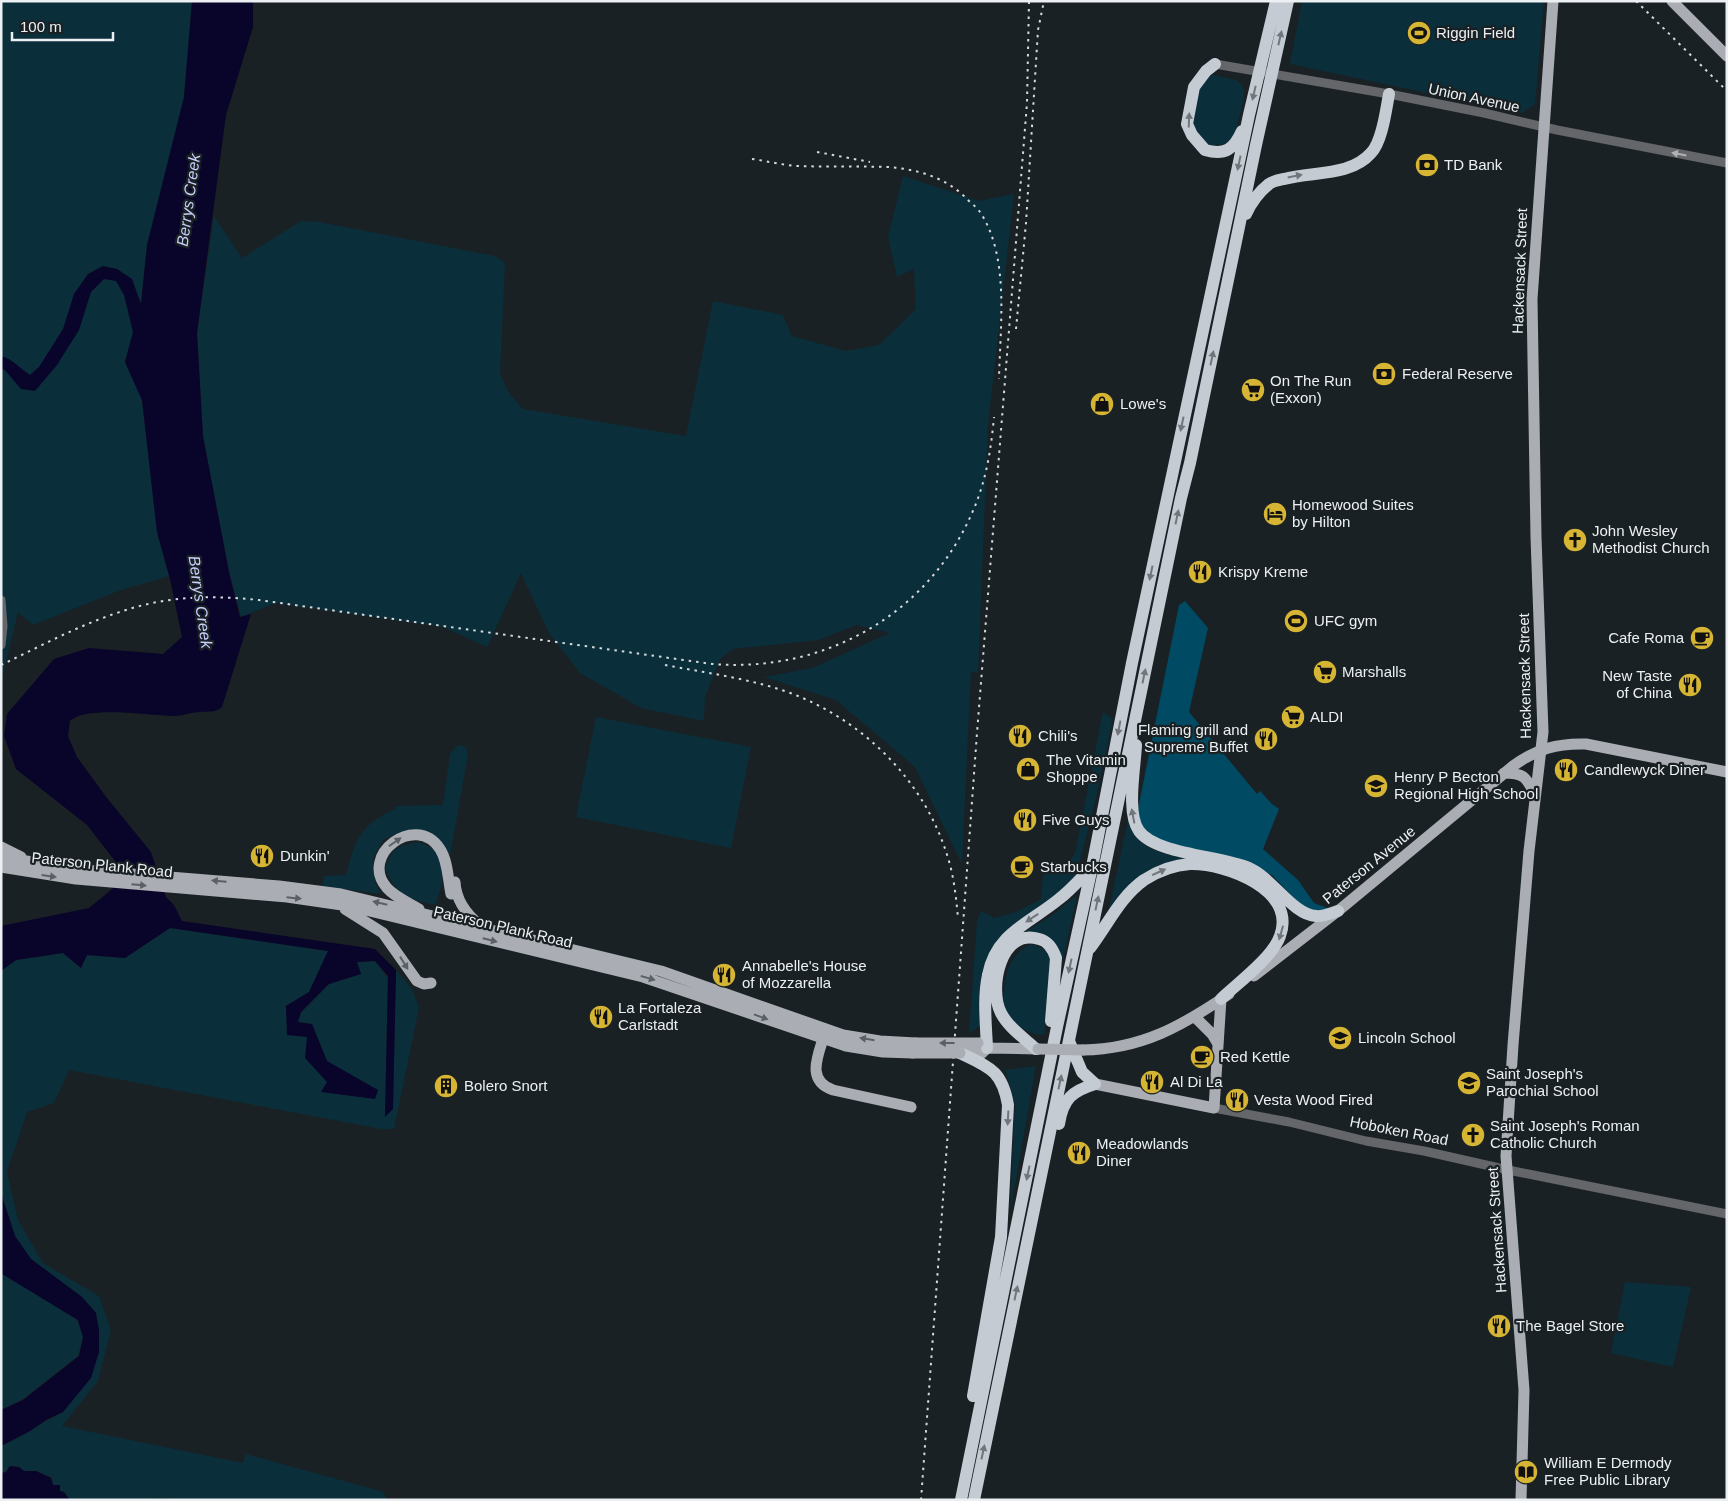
<svg xmlns="http://www.w3.org/2000/svg" width="1728" height="1501" viewBox="0 0 1728 1501" font-family="Helvetica,sans-serif">
<style>
.green{fill:#0b2e3b}
.forest{fill:#004b63}
.water{fill:#09042a}
.lines{fill:none;stroke-linecap:round;stroke-linejoin:round}
.minor{stroke:#646669;stroke-width:9}
.major{stroke:#aaaeb4;stroke-width:11}
.highway{stroke:#c5cbd2;stroke-width:12}
.rail{stroke:#d6dadc;stroke-width:2;stroke-dasharray:2.5 5;stroke-linecap:butt}
.major-bridge{stroke:#aaaeb4;stroke-width:11}
.oneway{fill:#70767b}
.oneway2{fill:#afb2b4}
.oneway3{fill:#5b6065}
.labels{text-anchor:middle;stroke-width:4.5;stroke-linejoin:round;paint-order:stroke}
.poi-label{font-size:15px;fill:#ecf0f2;stroke:#1a2124;text-anchor:start}
.street-label{font-size:15px;fill:#ecf0f2;stroke:#1a2124}
.water-label{font-size:16px;font-style:italic;fill:#c9cefc;stroke:#1a2124}
</style>
<rect width="100%" height="100%" fill="#1a2124"/>
<path class="green" d="M1,1H192L184,97L147,245L141,306L125,362L142,400L157,532L169,576L121,590L33,625L18,612L1,683Z
M1302,1H1544L1535,104L1522,113L1290,64Z
M1214,75L1236,80L1242,85L1244,89V97L1236,131L1232,138L1226,143L1213,146L1207,144L1193,128L1199,87L1209,76Z
M903,176L979,201L1014,194L988,425L978,673L971,671L962,864L915,767L836,700L764,677L812,668L890,633L857,625L818,640L733,649L720,659L705,697L704,721L641,708L580,673L549,633L521,573L487,647L443,627L276,603L241,617L229,572L203,436L197,333L214,216L242,258L301,221L319,222L495,256L505,263L500,374L509,393L523,409L686,436L713,301L783,315L792,336L846,351L879,345L916,309L914,269L897,277L888,237Z
M1103,712L1113,719L1096,798L1078,869L1069,886L1008,931L983,1023L969,1034L977,921L981,911L994,918L1016,912L1041,899L1043,875L1063,872L1075,853Z
M596,717L751,747L731,848L576,817Z
M458,745L466,747L468,755L450,855L436,838L407,830L383,840L373,859L375,882L381,894L322,886L324,876L346,875C355,840 360,825 395,809L396,806L443,805L450,754Z
M1129,816C1135,853 1165,853 1196,861L1176,864L1109,909Z
M419,842C423,844 429,846 433,849C451,863 440,887 436,905C408,899 397,896 385,869C392,847 397,846 419,842Z
M1077,895L1063,960C1053,935 1048,936 1022,934L1054,914Z
M170,928L328,951L309,992L286,1006L307,1037L328,1082L321,1092L340,1070L327,1061L312,1025L297,1022L301,1013L329,984L361,974L357,962L375,961L388,979L385,1116L393,1108L396,970L412,989L419,1008L394,1129H381L69,1070L54,1103L27,1112L7,1172L18,1220L43,1263L99,1296L111,1330L98,1381L62,1426L243,1463L246,1454L384,1492L386,1500H180L160,1498L151,1500H70L64,1492L60,1491V1485H53L51,1477L36,1471H24L19,1467L10,1466L6,1472L1,1473V1446C23,1437 42,1422 63,1412L96,1313L82,1297L31,1259L15,1236L1,1193V971L16,960L63,953L81,968L87,955L125,958Z
M1032,944L1046,950L1054,964L1044,1035C1028,1035 1009,1023 1004,1007C1003,1004 1004,999 1004,995C1004,974 1011,952 1032,944Z
M1036,1066L1010,1212L1015,1104L1005,1070Z
M1,1272L77,1320L83,1337L78,1356L23,1399L1,1410Z
M1625,1282L1691,1287L1673,1367L1611,1353Z"/>
<path class="forest" d="M1185,601L1208,628L1189,712L1257,794L1260,791L1272,804L1279,809L1263,849L1298,880L1314,903L1330,909L1316,913L1301,906L1272,875L1243,862L1157,841L1141,825L1138,809L1179,605Z"/>
<path class="water" d="M192,1H253V27L226,115L197,333L203,436L229,572L240,617L251,614L222,707C214,713 210,711 200,712C191,712 183,716 174,716C150,716 87,705 70,721L68,736L77,757L107,798L151,852L166,897L174,905L182,921L375,949L396,970L393,1109L385,1117L388,976L375,961L357,962L361,974L329,984L301,1012L298,1022L312,1024L327,1061L378,1090L375,1099L321,1092L327,1082L305,1058L307,1037L287,1035L286,1006L309,992L328,951L170,928L125,958L87,955L81,968L63,953L16,960L1,971V926L89,908L111,890L119,879L115,861L87,825L16,769L4,736L7,714L54,659L89,648L163,654L182,637L170,579L157,532L142,400L125,362L133,332L124,295L116,281L104,279L91,292L79,330L57,365L35,391L21,389L4,369L1,371V356C13,359 19,368 30,375L39,367L63,329L74,294L88,274L103,266L117,269L132,279L141,304L147,245L184,97Z
M1,1193L15,1236L31,1259L82,1297L96,1313L99,1330V1352L91,1378L63,1412L46,1420L30,1431L1,1446V1410L23,1400L79,1356L83,1337L78,1320L2,1274Z
M10,1466L19,1467L24,1471H36L51,1478L53,1485H60V1491L64,1492L70,1500H1V1473L6,1472Z"/>
<g class="lines">
<path class="minor" d="M1215,64L1389,94L1484,113L1557,130L1727,163
M1,600L3,626L1,645
M1214,1108L1289,1122L1366,1141L1424,1151L1508,1170L1727,1214"/>
<path class="major" d="M1672,1L1727,56
M1504,773C1524,773 1526,777 1535,794
M1,847L21,857
M1,857L83,870L279,886L341,894L661,971L843,1035L880,1041L916,1043
M1,867L76,879L287,897L349,906L643,977L846,1046L883,1052L913,1053
M455,882C456,900 466,914 480,925
M345,909L383,933L417,981L424,984L431,983
M419,909C409,903 395,897 387,888C358,855 416,812 440,849C448,861 448,880 451,894
M1254,976L1338,911L1513,766C1536,749 1558,743 1586,744L1727,772
M1195,1017L1212,1034L1218,1044
M823,1039C817,1058 807,1081 833,1090L911,1107
M980,1043L987,1048L1038,1049
M1083,1050C1142,1049 1182,1026 1229,994
M960,1053H982L987,1048
M1095,1084L1214,1108L1221,999
M1521,1500L1524,1390L1506,1156L1513,1045L1529,851L1543,732L1536,537L1532,299L1553,1"/>
<path class="highway" d="M1215,64L1206,71L1194,87L1187,124L1192,135L1205,150C1225,156 1234,149 1242,131
M1246,214C1251,203 1259,192 1269,184C1273,181 1279,180 1284,179C1312,171 1350,177 1371,153C1382,142 1386,110 1389,94
M1136,745C1135,768 1126,813 1139,831C1155,854 1221,856 1249,868C1272,878 1293,915 1316,916C1323,917 1331,913 1338,911
M1090,948C1107,926 1120,897 1144,880C1158,871 1174,865 1190,864C1226,863 1297,890 1280,936C1273,957 1238,983 1221,999
M1069,1041L1082,1072L1095,1084
M987,1048C986,1024 983,998 988,975C996,933 1030,923 1059,899C1071,890 1081,878 1092,867
M1036,1049C1024,1038 1008,1027 1001,1013C988,988 1001,927 1039,939C1048,941 1053,949 1056,958L1051,1021
M960,1053C989,1067 1002,1070 1008,1105L1001,1237L973,1396
M1059,1124C1063,1099 1072,1091 1095,1084
M961,1500L1057,1027L1092,867L1132,663L1249,115L1276,1
M974,1500L1181,498L1190,463L1256,145L1288,1"/>
<path class="rail" d="M1636,1L1727,91
M817,152L870,162
M752,159C767,161 782,165 797,166C827,167 858,166 888,167C916,169 944,177 964,196C969,202 976,206 980,212C1010,257 1000,327 999,379
M1016,329L1026,223L1038,30L1044,1
M1,665C41,646 81,624 123,611C167,596 213,595 259,600L712,664C823,673 927,616 972,513C986,482 991,450 994,417
M665,665C707,673 759,680 798,696C868,725 926,784 948,858C954,877 956,897 958,918
M921,1500L977,733L1027,103L1029,1"/>
<path class="major-bridge" d="M916,1043H978
M1038,1049L1083,1050
M913,1053H960"/>
</g>
<defs><path id="oneway-solid" d="M-6-.8H1V-3.2L6.5 0L1 3.2V.8H-6Z" transform="scale(1.25)"/></defs>
<g class="oneway">
<use href="#oneway-solid" transform="translate(1280 38) rotate(-77)"/>
<use href="#oneway-solid" transform="translate(1254 93) rotate(103)"/>
<use href="#oneway-solid" transform="translate(1189 120) rotate(-88)"/>
<use href="#oneway-solid" transform="translate(1239 163) rotate(102)"/>
<use href="#oneway-solid" transform="translate(1295 176) rotate(-11)"/>
<use href="#oneway-solid" transform="translate(1212 358) rotate(-78)"/>
<use href="#oneway-solid" transform="translate(1182 424) rotate(102)"/>
<use href="#oneway-solid" transform="translate(1177 517) rotate(-78)"/>
<use href="#oneway-solid" transform="translate(1151 573) rotate(102)"/>
<use href="#oneway-solid" transform="translate(1144 676) rotate(-78)"/>
<use href="#oneway-solid" transform="translate(1119 728) rotate(101)"/>
<use href="#oneway-solid" transform="translate(1133 816) rotate(-101)"/>
<use href="#oneway-solid" transform="translate(1159 872) rotate(-24)"/>
<use href="#oneway-solid" transform="translate(1097 903) rotate(-78)"/>
<use href="#oneway-solid" transform="translate(1032 918) rotate(147)"/>
<use href="#oneway-solid" transform="translate(1281 933) rotate(106)"/>
<use href="#oneway-solid" transform="translate(1070 966) rotate(102)"/>
<use href="#oneway-solid" transform="translate(1060 1082) rotate(-78)"/>
<use href="#oneway-solid" transform="translate(1008 1118) rotate(93)"/>
<use href="#oneway-solid" transform="translate(1028 1173) rotate(102)"/>
<use href="#oneway-solid" transform="translate(1016 1293) rotate(-78)"/>
<use href="#oneway-solid" transform="translate(983 1452) rotate(-78)"/>
</g>
<use class="oneway2" href="#oneway-solid" transform="translate(1679 154) rotate(-169)"/>
<g class="oneway3">
<use href="#oneway-solid" transform="translate(395 842) rotate(-35)"/>
<use href="#oneway-solid" transform="translate(49 876) rotate(8)"/>
<use href="#oneway-solid" transform="translate(219 881) rotate(-175)"/>
<use href="#oneway-solid" transform="translate(139 885) rotate(5)"/>
<use href="#oneway-solid" transform="translate(294 898) rotate(6)"/>
<use href="#oneway-solid" transform="translate(380 903) rotate(-167)"/>
<use href="#oneway-solid" transform="translate(490 940) rotate(14)"/>
<use href="#oneway-solid" transform="translate(404 963) rotate(58)"/>
<use href="#oneway-solid" transform="translate(648 978) rotate(16)"/>
<use href="#oneway-solid" transform="translate(761 1017) rotate(20)"/>
<use href="#oneway-solid" transform="translate(867 1039) rotate(-171)"/>
<use href="#oneway-solid" transform="translate(947 1043) rotate(180)"/>
</g>
<defs>
<g id="stadium-disc" transform="scale(1.25)"><circle r="9.5" fill="#d6b534" stroke="#1a2124"/><path d="M0-5a6.5 5 0 1 0 0 10a6.5 5 0 1 0 0-10ZM-3.5-1.8h7v3.6h-7Z" fill="#111"/></g>
<g id="bank-disc" transform="scale(1.25)"><circle r="9.5" fill="#d6b534" stroke="#1a2124"/><path d="M-6-4H6V4H-6ZM0-2.3a2.3 2.3 0 1 0 0 4.6a2.3 2.3 0 1 0 0-4.6Z" fill="#111"/></g>
<g id="supermarket-disc" transform="scale(1.25)"><circle r="9.5" fill="#d6b534" stroke="#1a2124"/><path d="M-6-5.5h2.5l.6 2H6L4.5 2H-2.5L-4.4-4H-6ZM-1.5 3.2a1.3 1.3 0 1 0 .1 0ZM3 3.2a1.3 1.3 0 1 0 .1 0Z" fill="#111"/></g>
<g id="shop-disc" transform="scale(1.25)"><circle r="9.5" fill="#d6b534" stroke="#1a2124"/><path d="M-5-2.5h2.3a2.7 3.5 0 0 1 5.4 0H5L5.5 6h-11ZM-1.5-2.5h3a1.5 2.3 0 0 0-3 0Z" fill="#111"/></g>
<g id="hotel-disc" transform="scale(1.25)"><circle r="9.5" fill="#d6b534" stroke="#1a2124"/><path d="M-6-4.5h1.5V1H6V5H4.5V3h-9V5H-6ZM-4 0a1.8 1.8 0 1 1 3.6 0ZM.5 0V-2.5h3Q6-2.5 6 0Z" fill="#111"/></g>
<g id="church-disc" transform="scale(1.25)"><circle r="9.5" fill="#d6b534" stroke="#1a2124"/><path d="M-1.2-6h2.4v3.5h3.3v2.4h-3.3V6h-2.4V-.1h-3.3v-2.4h3.3Z" fill="#111"/></g>
<g id="restaurant-disc" transform="scale(1.25)"><circle r="9.5" fill="#d6b534" stroke="#1a2124"/><path d="M-5-6h1v4h1v-4h1v4h1v-4h1v5L-1.5 .5V6h-2V.5L-5-1ZM5-6V6H3V1.5H1.5Q1.5-4 5-6Z" fill="#111"/></g>
<g id="cafe-disc" transform="scale(1.25)"><circle r="9.5" fill="#d6b534" stroke="#1a2124"/><path d="M-5.5-4.5H6V0H3Q3 3.5 0 3.5H-2.5Q-5.5 3.5-5.5 0ZM3-3.2v2h1.7v-2ZM-6 4.5H4V6H-6Z" fill="#111"/></g>
<g id="school-disc" transform="scale(1.25)"><circle r="9.5" fill="#d6b534" stroke="#1a2124"/><path d="M0-5L7-2L0 1L-7-2ZM-4 1L0 2.5L4 1V4Q0 6-4 4Z" fill="#111"/></g>
<g id="building-disc" transform="scale(1.25)"><circle r="9.5" fill="#d6b534" stroke="#1a2124"/><path d="M-4-6H4V6H1V3H-1V6H-4ZM-2.5-4.3h1.7v1.8h-1.7ZM.8-4.3h1.7v1.8H.8ZM-2.5-1h1.7V.8h-1.7ZM.8-1h1.7V.8H.8Z" fill="#111"/></g>
<g id="library-disc" transform="scale(1.25)"><circle r="9.5" fill="#d6b534" stroke="#1a2124"/><path d="M-6-4Q-3-5.5-.7-3.5V5Q-3 3-6 4ZM6-4Q3-5.5 .7-3.5V5Q3 3 6 4Z" fill="#111"/></g>
</defs>
<g fill-rule="evenodd">
<use href="#stadium-disc" x="1419" y="33"/>
<use href="#bank-disc" x="1427" y="165"/>
<use href="#bank-disc" x="1384" y="374"/>
<use href="#supermarket-disc" x="1253" y="390"/>
<use href="#shop-disc" x="1102" y="404"/>
<use href="#hotel-disc" x="1275" y="514"/>
<use href="#church-disc" x="1575" y="540"/>
<use href="#restaurant-disc" x="1200" y="572"/>
<use href="#stadium-disc" x="1296" y="621"/>
<use href="#cafe-disc" x="1702" y="638"/>
<use href="#supermarket-disc" x="1325" y="672"/>
<use href="#restaurant-disc" x="1690" y="685"/>
<use href="#supermarket-disc" x="1293" y="717"/>
<use href="#restaurant-disc" x="1020" y="736"/>
<use href="#restaurant-disc" x="1266" y="739"/>
<use href="#shop-disc" x="1028" y="769"/>
<use href="#restaurant-disc" x="1566" y="770"/>
<use href="#school-disc" x="1376" y="786"/>
<use href="#restaurant-disc" x="1025" y="820"/>
<use href="#restaurant-disc" x="262" y="856"/>
<use href="#cafe-disc" x="1022" y="867"/>
<use href="#restaurant-disc" x="724" y="975"/>
<use href="#restaurant-disc" x="601" y="1017"/>
<use href="#school-disc" x="1340" y="1038"/>
<use href="#cafe-disc" x="1202" y="1057"/>
<use href="#restaurant-disc" x="1152" y="1082"/>
<use href="#school-disc" x="1469" y="1083"/>
<use href="#building-disc" x="446" y="1086"/>
<use href="#restaurant-disc" x="1237" y="1100"/>
<use href="#church-disc" x="1473" y="1135"/>
<use href="#restaurant-disc" x="1079" y="1153"/>
<use href="#restaurant-disc" x="1499" y="1326"/>
<use href="#library-disc" x="1526" y="1472"/>
</g>
<g class="labels">
<g class="poi-label">
<text x="1436" y="38">Riggin Field</text>
<text x="1444" y="170">TD Bank</text>
<text x="1402" y="379">Federal Reserve</text>
<text x="1270" y="386">On The Run<tspan x="1270" dy="17">(Exxon)</tspan></text>
<text x="1120" y="409">Lowe's</text>
<text x="1292" y="510">Homewood Suites<tspan x="1292" dy="17">by Hilton</tspan></text>
<text x="1592" y="536">John Wesley<tspan x="1592" dy="17">Methodist Church</tspan></text>
<text x="1218" y="577">Krispy Kreme</text>
<text x="1314" y="626">UFC gym</text>
<text x="1684" y="643" text-anchor="end">Cafe Roma</text>
<text x="1342" y="677">Marshalls</text>
<text x="1672" y="681" text-anchor="end">New Taste<tspan x="1672" dy="17">of China</tspan></text>
<text x="1310" y="722">ALDI</text>
<text x="1248" y="735" text-anchor="end">Flaming grill and<tspan x="1248" dy="17">Supreme Buffet</tspan></text>
<text x="1038" y="741">Chili's</text>
<text x="1046" y="765">The Vitamin<tspan x="1046" dy="17">Shoppe</tspan></text>
<text x="1584" y="775">Candlewyck Diner</text>
<text x="1394" y="782">Henry P Becton<tspan x="1394" dy="17">Regional High School</tspan></text>
<text x="1042" y="825">Five Guys</text>
<text x="280" y="861">Dunkin'</text>
<text x="1040" y="872">Starbucks</text>
<text x="742" y="971">Annabelle's House<tspan x="742" dy="17">of Mozzarella</tspan></text>
<text x="618" y="1013">La Fortaleza<tspan x="618" dy="17">Carlstadt</tspan></text>
<text x="1358" y="1043">Lincoln School</text>
<text x="1220" y="1062">Red Kettle</text>
<text x="1486" y="1079">Saint Joseph's<tspan x="1486" dy="17">Parochial School</tspan></text>
<text x="1170" y="1087">Al Di La</text>
<text x="464" y="1091">Bolero Snort</text>
<text x="1254" y="1105">Vesta Wood Fired</text>
<text x="1490" y="1131">Saint Joseph's Roman<tspan x="1490" dy="17">Catholic Church</tspan></text>
<text x="1096" y="1149">Meadowlands<tspan x="1096" dy="17">Diner</tspan></text>
<text x="1516" y="1331">The Bagel Store</text>
<text x="1544" y="1468">William E Dermody<tspan x="1544" dy="17">Free Public Library</tspan></text>
</g>
<g class="street-label">
<text transform="translate(1474 98) rotate(12)" y="5">Union Avenue</text>
<text transform="translate(1520 271) rotate(-88)" y="5">Hackensack Street</text>
<text transform="translate(1525 676) rotate(-91)" y="5">Hackensack Street</text>
<text transform="translate(102 865) rotate(6)" y="5">Paterson Plank Road</text>
<text transform="translate(1369 865) rotate(-39)" y="5">Paterson Avenue</text>
<text transform="translate(503 927) rotate(13)" y="5">Paterson Plank Road</text>
<text transform="translate(1399 1131) rotate(11)" y="5">Hoboken Road</text>
<text transform="translate(1497 1230) rotate(-94)" y="5">Hackensack Street</text>
</g>
<g class="water-label">
<text transform="translate(188 200) rotate(-82)" y="6">Berrys Creek</text>
<text transform="translate(201 602) rotate(82)" y="6">Berrys Creek</text>
</g>
</g>
<rect width="1728" height="1501" fill="none" stroke="#ecf0f2" stroke-width="5"/>
<path d="M12 32v8h101v-8" fill="none" stroke="#ecf0f2" stroke-width="2.5"/>
<text x="20" y="32" font-size="15" fill="#ecf0f2" stroke="#1a2124" stroke-width="4" paint-order="stroke">100 m</text>
</svg>
